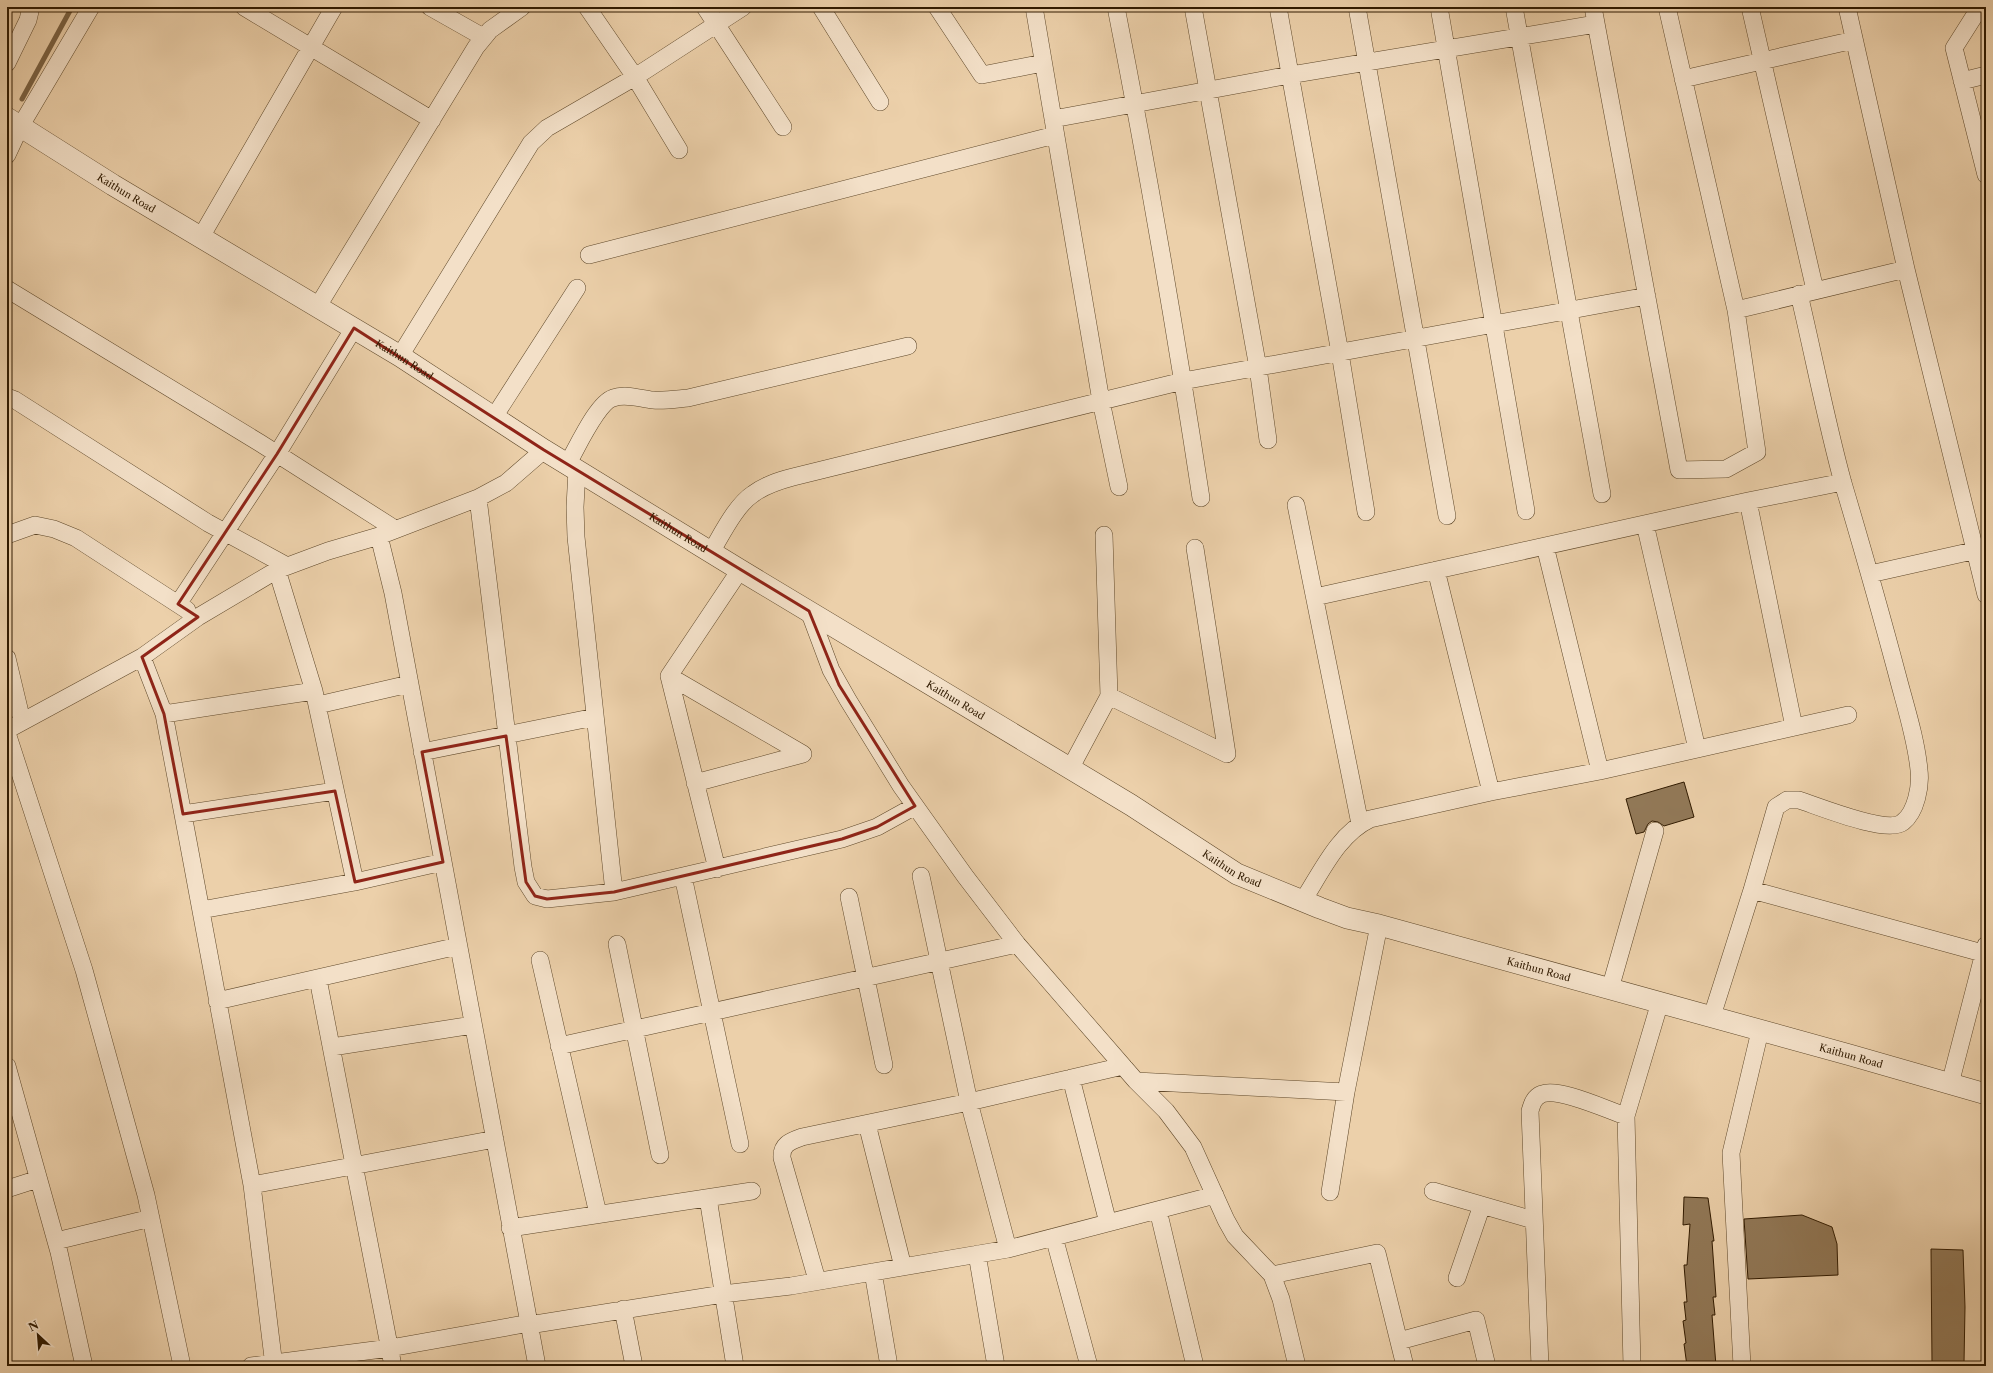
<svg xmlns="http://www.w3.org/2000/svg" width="1993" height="1373" viewBox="0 0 1993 1373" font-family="'Libre Caslon Text',serif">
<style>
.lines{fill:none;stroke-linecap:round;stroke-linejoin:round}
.stream{stroke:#7a6243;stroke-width:5}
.building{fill:#927958;stroke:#301a00}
.minor-casing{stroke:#5f482a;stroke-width:18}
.tertiary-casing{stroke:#5f482a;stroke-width:22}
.minor{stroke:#f3e0c8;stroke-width:17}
.tertiary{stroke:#f3e0c8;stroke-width:21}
.marked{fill:none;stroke:#8f2418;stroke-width:3;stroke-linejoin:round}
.labels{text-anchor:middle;stroke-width:3;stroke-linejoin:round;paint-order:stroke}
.street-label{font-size:10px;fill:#301a00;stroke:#f3e0c8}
</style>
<rect width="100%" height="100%" fill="#ecd0aa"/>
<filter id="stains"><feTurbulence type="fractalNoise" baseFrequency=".005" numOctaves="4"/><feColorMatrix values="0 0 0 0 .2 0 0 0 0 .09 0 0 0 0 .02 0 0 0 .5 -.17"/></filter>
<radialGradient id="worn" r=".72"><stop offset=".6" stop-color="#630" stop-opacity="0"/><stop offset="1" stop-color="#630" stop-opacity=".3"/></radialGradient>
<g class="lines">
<path class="stream" d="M22,99L72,7"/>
</g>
<path class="building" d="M1684,782L1694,817L1664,826L1658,822L1652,821L1648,824L1644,832L1636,834L1626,799Z
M1684,1197L1708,1198L1714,1241H1712L1716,1297H1713L1715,1315H1712L1716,1366H1687L1684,1344L1686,1343L1683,1321L1686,1320L1684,1302H1687L1684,1265H1687L1690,1224L1683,1225Z
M1802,1215L1832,1227L1837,1244L1838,1275L1748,1279L1744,1219Z
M1931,1249L1963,1250L1965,1307L1964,1363H1932Z"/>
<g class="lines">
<g class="minor-casing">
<path id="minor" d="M244,7L432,120
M430,7L483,37
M587,7L635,77L679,150
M705,7L783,127
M821,7L880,102
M937,7L982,75L1043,63
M1034,7L1101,401L1119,487
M1116,7C1148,170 1176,334 1201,498
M1193,7L1258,368L1268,440
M1278,7L1340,353L1366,512
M1357,7L1447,516
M1439,7L1526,511
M1514,7L1602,494
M1593,7L1679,470L1726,469L1757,452L1736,310
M1667,7L1736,310L1906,269
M1750,7L1815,290
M1847,7L1906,269L1986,595
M1980,7L1954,48L1986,175
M7,63L28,20L31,7
M1683,79L1854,40
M1962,81L1986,75
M1053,119L1290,75L1596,24
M7,155L20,127L91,7
M201,237L334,7
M589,255L1055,135
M7,289L260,443L395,529
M318,306L476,47L490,30L522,7
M400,356L531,143L547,128L635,77L743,7
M7,397L15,400L208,523L287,566
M494,417L577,288
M568,463C577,448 597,403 613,398C626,393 641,399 653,400C664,401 677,399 688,398L908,346
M577,470L575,507L576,537L614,892
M478,498L523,867L526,882L535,896L547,899L614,892L842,839L877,827L915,806
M1748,501L1794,727
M1296,505L1360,824
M1645,524L1697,749
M7,535L35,525L54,529L76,538L187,610
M379,536L393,593L537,1366
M1545,546L1600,771
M711,552C722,534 736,505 753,494C765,485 778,481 793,477L1183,381L1647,296
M1436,570L1491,792
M1870,574L1986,548
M1315,597L1748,501L1843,482
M178,604L277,454L354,328
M809,611L831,670L848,700L901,786L965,876L1017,944L1136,1081L1166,1111L1193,1147L1226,1220L1235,1236L1272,1275L1281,1299L1297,1366
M142,657L164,714L188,841L252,1185L274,1366
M7,658L22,721
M669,676L803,754L695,783
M314,691L355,882
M1109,696L1227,754L1195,548
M318,705L409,684
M164,714L314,691L277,570
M7,730L142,657L198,617L277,570L328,551L379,536L478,498L506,483L544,450
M7,733L84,970L146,1195L182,1366
M422,752L595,717
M1070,769L1109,696L1104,535
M183,814L335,791
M717,869L669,676L740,570
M683,876L740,1144
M921,876L969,1102L1008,1249
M1752,890L1986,954
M849,897L884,1065
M1302,902C1321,873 1338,834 1370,819L1491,792L1600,771L1848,715
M201,910L355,882L443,862
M617,944L660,1155
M540,960L598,1214
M318,979L393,1366
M1610,989L1655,831
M217,1001L458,946
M1712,1016L1752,890L1776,807L1787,800H1799C1818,806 1888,835 1903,822C1916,812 1921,786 1919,770C1916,738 1905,705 1897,674C1880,610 1862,547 1843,483C1826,421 1814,357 1799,294
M559,1046L1017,944
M332,1047L473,1025
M7,1066L59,1252L84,1366
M1071,1078L1108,1223
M1136,1081L1346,1092L1379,925
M1950,1084L1986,945
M867,1124L903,1267
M252,1185L495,1139
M7,1189L38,1179
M1433,1191L1533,1220
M1330,1192L1346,1092
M708,1198L735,1366
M1158,1210L1195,1366
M510,1228L752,1191
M1054,1237L1089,1366
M56,1241L151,1218
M977,1254L996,1366
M873,1272L889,1366
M1272,1275L1377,1253L1405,1366
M1457,1278L1482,1205
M817,1280L782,1158C781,1144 791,1141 802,1137L969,1102L1123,1066
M623,1309L634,1366
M529,1325L723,1294L791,1286L1008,1249L1215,1195
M1399,1341L1476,1320L1487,1366
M251,1366L390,1348L530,1323
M1540,1366L1530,1111C1532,1104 1534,1097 1542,1094C1559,1087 1607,1110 1626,1116
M1632,1366L1626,1116L1660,1002
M1742,1366L1731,1153L1760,1031"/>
</g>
<g class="tertiary-casing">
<g id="tertiary">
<path id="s1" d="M7,118L113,185L400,356L544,450L740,570L1131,805L1237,874L1320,908L1347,918L1379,925L1850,1055L1986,1094"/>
</g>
</g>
<use href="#minor" class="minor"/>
<use href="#tertiary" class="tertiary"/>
</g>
<path class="marked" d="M354,328L544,450L809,611L839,685L915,806L877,827L842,839L614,892L547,899L535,896L526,882L506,736L422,752L443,862L355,882L335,791L183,814L164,714L142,657L198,617L178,604L277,454Z"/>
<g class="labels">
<g class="street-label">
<text dy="4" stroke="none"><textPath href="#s1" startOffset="141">Kaithun Road</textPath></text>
<text dy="4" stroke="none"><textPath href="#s1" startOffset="465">Kaithun Road</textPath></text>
<text dy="4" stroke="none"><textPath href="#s1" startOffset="789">Kaithun Road</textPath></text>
<text dy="4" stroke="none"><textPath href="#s1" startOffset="1113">Kaithun Road</textPath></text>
<text dy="4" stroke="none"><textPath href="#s1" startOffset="1437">Kaithun Road</textPath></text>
<text dy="4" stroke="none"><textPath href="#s1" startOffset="1761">Kaithun Road</textPath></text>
<text dy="4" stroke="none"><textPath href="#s1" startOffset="2085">Kaithun Road</textPath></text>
</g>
</g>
<rect width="1993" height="1373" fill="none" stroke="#ecd0aa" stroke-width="24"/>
<rect x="8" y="8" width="1977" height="1357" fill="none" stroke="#301a00" stroke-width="2"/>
<rect x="12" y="12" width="1969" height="1349" fill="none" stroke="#301a00"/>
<g transform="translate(38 1335) rotate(334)" stroke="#f3e0c8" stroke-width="3" paint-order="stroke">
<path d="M0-3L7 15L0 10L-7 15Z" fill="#301a00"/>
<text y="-6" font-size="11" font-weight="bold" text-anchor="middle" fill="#301a00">N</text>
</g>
<rect width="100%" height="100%" filter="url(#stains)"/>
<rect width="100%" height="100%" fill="url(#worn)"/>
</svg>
